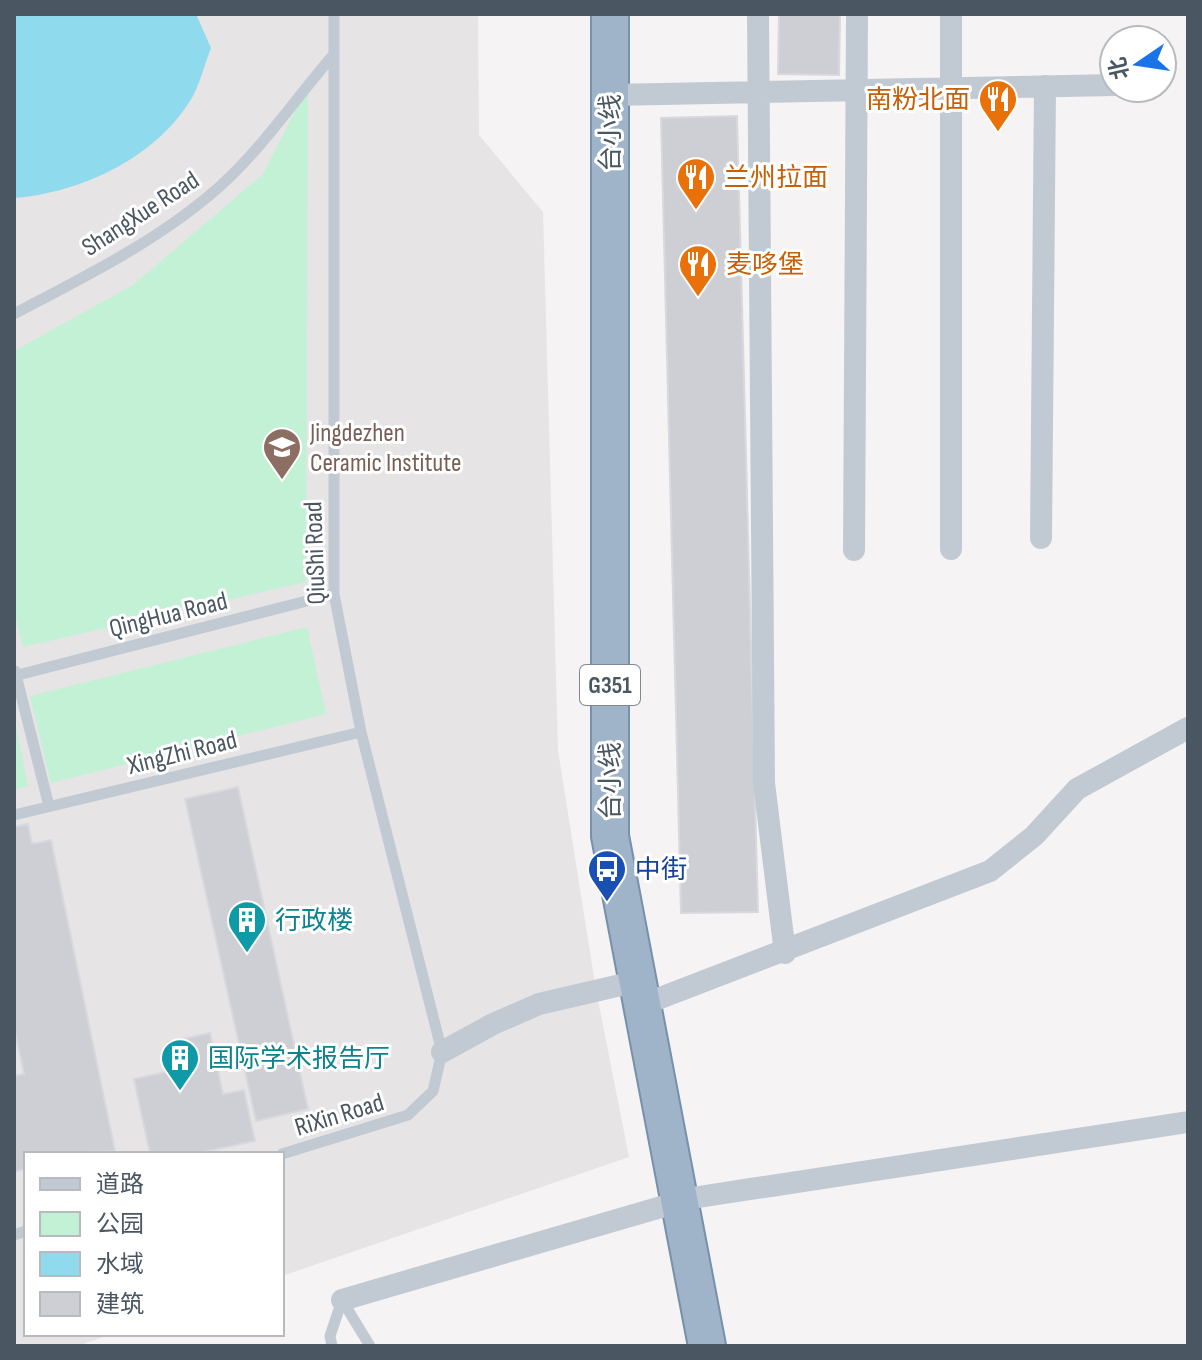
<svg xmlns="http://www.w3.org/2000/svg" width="1202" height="1360" viewBox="0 0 1202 1360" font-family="'Sofia Sans Condensed','Noto Sans SC',sans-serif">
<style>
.education{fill:#e6e4e5}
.green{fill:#c3f1d5}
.water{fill:#90daee}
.building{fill:#cdcfd5;stroke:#d7d9de;stroke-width:2}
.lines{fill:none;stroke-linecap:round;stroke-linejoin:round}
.trunk-casing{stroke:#7690ad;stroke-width:40}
.service{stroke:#c1cad2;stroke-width:11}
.minor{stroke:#c1cad2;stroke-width:22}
.trunk{stroke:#9fb4c9;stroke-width:36}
.labels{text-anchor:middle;stroke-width:6;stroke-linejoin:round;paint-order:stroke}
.shield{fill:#fff;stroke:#808990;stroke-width:2}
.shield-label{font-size:24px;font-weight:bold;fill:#4a5661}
.food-label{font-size:26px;fill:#c56008;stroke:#fff;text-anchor:start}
.street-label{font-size:26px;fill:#4a5661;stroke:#fff}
.education-label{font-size:26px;fill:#785e54;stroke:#fff;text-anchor:start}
.transit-label{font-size:26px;fill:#164399;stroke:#fff;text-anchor:start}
.culture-label{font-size:26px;fill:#0d838f;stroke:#fff;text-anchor:start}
</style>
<rect width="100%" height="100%" fill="#f5f3f3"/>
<path class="education" d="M14,14H478L479,135L543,212L558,750L596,990L629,1157L282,1276V1154H26V1334H112L77,1346H14Z"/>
<path class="green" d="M308,86L306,582L23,647L14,611V351L133,285L263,174Z
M307,627L326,714L51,783L30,696Z
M14,716L28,786L14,790Z"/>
<path class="water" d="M14,14H196L211,48C205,63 201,80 194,94C160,156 82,193 14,198Z"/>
<path class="building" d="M779,14H840L839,75L778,74Z
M737,116L758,912L681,913L661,118Z
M238,787L308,1109L256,1121L185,799Z
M28,824L32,844L51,840L115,1151L26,1154V1169L14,1172V1076L24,1074L14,1027V827Z
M210,1033L223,1094L244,1090L255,1141L194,1154H150L134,1079L175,1070L168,1042Z"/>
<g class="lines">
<g class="trunk-casing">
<path id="trunk" d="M610,14V836L707,1346"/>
</g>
<path class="service" d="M14,314C84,277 158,241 218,188C261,150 296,98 334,54
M15,671L49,806
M14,676L334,594
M14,815L361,732
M282,1154L408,1115L433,1091L442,1052L361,732L334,594V14
M14,1235L26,1231
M342,1300L370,1346
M332,1346L330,1336L342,1300"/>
<path class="minor" d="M758,14L764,783L785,953
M610,95L1114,85
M1041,538L1045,86
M951,549V14
M854,550L857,14
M642,1005L990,871L1034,836L1077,789L1188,728
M442,1052L493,1024L539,1004L638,981
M342,1300L692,1198L1188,1122"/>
<use href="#trunk" class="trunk"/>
</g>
<defs>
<g id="restaurant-pin" transform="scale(2)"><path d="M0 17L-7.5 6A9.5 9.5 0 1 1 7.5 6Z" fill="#e8710a" stroke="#fff"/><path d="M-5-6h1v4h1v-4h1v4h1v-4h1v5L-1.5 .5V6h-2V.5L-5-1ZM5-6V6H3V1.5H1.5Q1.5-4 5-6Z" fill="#fff"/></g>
<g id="university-pin" transform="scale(2)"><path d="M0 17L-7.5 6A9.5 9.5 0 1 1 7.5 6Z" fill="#8d6e63" stroke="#fff"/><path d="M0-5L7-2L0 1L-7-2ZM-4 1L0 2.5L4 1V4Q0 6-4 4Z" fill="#fff"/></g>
<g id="bus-pin" transform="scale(2)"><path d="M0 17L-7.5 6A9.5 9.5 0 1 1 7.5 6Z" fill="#1a4fb4" stroke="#fff"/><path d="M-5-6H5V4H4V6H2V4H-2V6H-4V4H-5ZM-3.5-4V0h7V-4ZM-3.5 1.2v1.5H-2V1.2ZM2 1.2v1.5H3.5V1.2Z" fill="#fff"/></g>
<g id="building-pin" transform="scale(2)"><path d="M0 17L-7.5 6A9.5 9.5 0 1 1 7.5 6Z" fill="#0f9aa8" stroke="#fff"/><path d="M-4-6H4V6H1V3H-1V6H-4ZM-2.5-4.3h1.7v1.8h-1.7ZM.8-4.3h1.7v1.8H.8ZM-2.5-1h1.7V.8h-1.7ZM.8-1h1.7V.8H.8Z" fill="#fff"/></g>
</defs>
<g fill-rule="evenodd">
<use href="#restaurant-pin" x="998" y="99"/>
<use href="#restaurant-pin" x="696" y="177"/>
<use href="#restaurant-pin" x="698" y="264"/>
<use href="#university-pin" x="282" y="447"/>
<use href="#bus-pin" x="607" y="869"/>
<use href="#building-pin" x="247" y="920"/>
<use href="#building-pin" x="180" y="1058"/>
</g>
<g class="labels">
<rect class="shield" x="580" y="665" width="60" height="40" rx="6"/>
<g class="shield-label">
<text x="610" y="693">G351</text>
</g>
<g class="food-label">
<text x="970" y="108" text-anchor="end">南粉北面</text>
<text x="724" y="186">兰州拉面</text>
<text x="726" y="273">麦哆堡</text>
</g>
<g class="street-label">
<text transform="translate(610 133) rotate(-90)" y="9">台小线</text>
<text transform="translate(140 213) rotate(-33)" y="9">ShangXue Road</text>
<text transform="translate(314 553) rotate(-92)" y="9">QiuShi Road</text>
<text transform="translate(168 614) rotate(-14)" y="9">QingHua Road</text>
<text transform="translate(182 752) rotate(-14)" y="9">XingZhi Road</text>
<text transform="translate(610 781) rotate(-90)" y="9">台小线</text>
<text transform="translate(339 1114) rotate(-17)" y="9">RiXin Road</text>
</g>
<g class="education-label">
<text x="310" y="441">Jingdezhen<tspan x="310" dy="30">Ceramic Institute</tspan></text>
</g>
<g class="transit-label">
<text x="635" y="878">中街</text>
</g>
<g class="culture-label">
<text x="275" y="929">行政楼</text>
<text x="208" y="1067">国际学术报告厅</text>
</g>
</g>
<rect width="1202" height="1360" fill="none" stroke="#4a5661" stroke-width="32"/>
<rect x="24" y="1152" width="260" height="184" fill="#ffffff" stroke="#b7bbc0" stroke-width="2"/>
<rect x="40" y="1178" width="40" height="12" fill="#c1cad2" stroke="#b7bbc0" stroke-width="2"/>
<text x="96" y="1192" font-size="24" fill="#4a5661">道路</text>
<rect x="40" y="1212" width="40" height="24" fill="#c3f1d5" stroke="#b7bbc0" stroke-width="2"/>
<text x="96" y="1232" font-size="24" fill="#4a5661">公园</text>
<rect x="40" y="1252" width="40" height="24" fill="#90daee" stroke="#b7bbc0" stroke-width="2"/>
<text x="96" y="1272" font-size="24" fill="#4a5661">水域</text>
<rect x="40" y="1292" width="40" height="24" fill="#cdcfd5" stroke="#b7bbc0" stroke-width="2"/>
<text x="96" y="1312" font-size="24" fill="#4a5661">建筑</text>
<g transform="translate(1138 64) rotate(257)"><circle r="38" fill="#ffffff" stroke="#b7bbc0" stroke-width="2"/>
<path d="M0-6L14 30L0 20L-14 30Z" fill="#1a73e8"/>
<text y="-12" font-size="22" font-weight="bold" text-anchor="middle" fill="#4a5661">北</text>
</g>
</svg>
